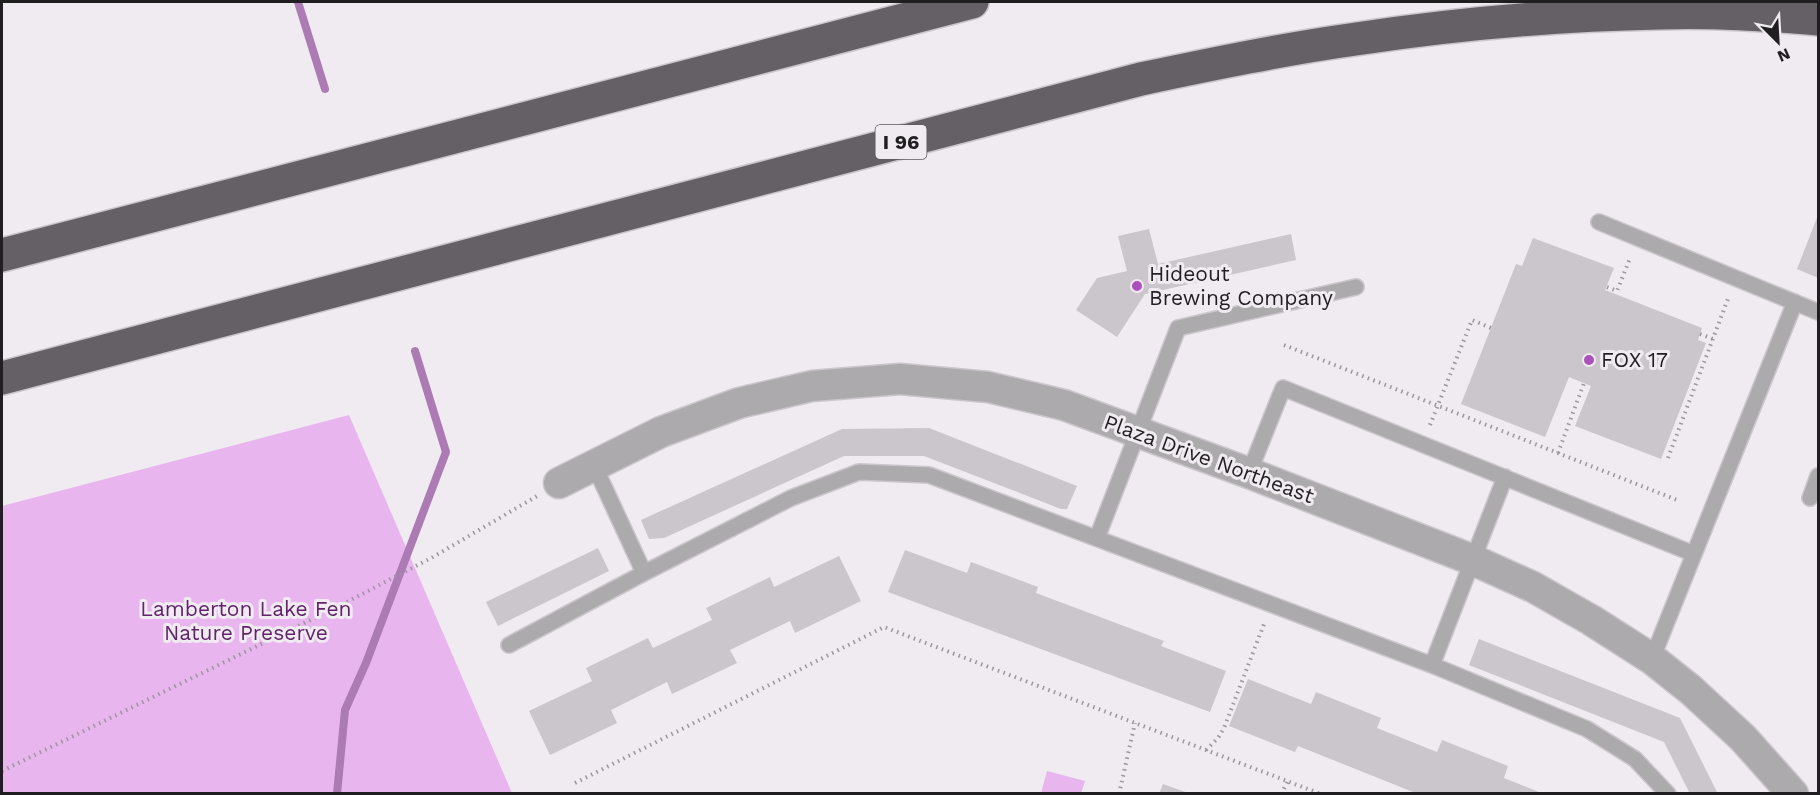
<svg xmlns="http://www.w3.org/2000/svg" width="1820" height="795" viewBox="0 0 1820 795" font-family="'Work Sans',sans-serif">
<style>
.green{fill:#e8b5ef}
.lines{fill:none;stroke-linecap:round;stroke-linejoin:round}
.stream{stroke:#ac7bb4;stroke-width:8}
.building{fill:#cbc5cc}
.lane-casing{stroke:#cbc5cc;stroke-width:18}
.street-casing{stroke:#cbc5cc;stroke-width:33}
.highway-casing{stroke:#cbc5cc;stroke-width:36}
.path{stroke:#9b979c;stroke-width:4;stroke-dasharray:1.5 4.5;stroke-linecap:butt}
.lane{stroke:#adaaad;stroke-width:15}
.street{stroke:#adaaad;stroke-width:30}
.highway{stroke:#656066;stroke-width:33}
.poi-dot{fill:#ac50bb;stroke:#f0eaf1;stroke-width:2}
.labels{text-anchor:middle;stroke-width:6;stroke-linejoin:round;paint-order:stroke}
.shield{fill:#f0eaf1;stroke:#5e5b5f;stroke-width:1.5}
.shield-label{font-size:20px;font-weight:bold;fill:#201e21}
.poi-label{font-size:21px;fill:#201e21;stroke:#f0eaf1;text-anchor:start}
.street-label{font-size:21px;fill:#201e21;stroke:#f0eaf1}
.park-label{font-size:21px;fill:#61246b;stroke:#f0eaf1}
</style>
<rect width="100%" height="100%" fill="#f0eaf1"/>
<path class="green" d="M349,415L512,793H2V506Z
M1047,771L1085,781L1081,793H1041Z"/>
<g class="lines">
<path class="stream" d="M298,2L325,89
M337,794L345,710L366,663L446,452L415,351"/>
</g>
<path class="building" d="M1818,215V278L1797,269Z
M1149,229L1158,264L1291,234L1296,260L1145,294L1117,337L1076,310L1097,278L1127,271L1118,236Z
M1533,238L1614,268L1605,290L1702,328L1698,340L1706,343L1661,459L1575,426L1591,386L1569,377L1545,437L1461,404L1516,264L1522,266Z
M929,428L1077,486L1067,509H1061L924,456H844L664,538L649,539L641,520L842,429Z
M598,548L609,571L498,626L486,602Z
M905,550L967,573L971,562L1038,587L1036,593L1164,641L1161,646L1226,671L1210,712L888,592Z
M839,556L861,601L795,633L790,621L730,650L737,663L672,694L667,682L611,710L617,723L550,755L529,711L592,681L586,668L648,638L653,648L712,620L706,608L770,577L774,587Z
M1479,639L1680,718L1718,794H1690L1664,742L1469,665Z
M1248,679L1311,704L1316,692L1381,718L1377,728L1437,752L1442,740L1508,766L1504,778L1544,794H1418L1298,746L1295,752L1229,726Z
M1163,784L1188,793V794H1159Z"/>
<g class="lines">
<g class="lane-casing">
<path id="lane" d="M1599,222L1818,312
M594,465L644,573
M1249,473L1283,388L1694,554
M1810,498L1818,476
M1097,538L1178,328L1356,287
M509,645L644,573L791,498L859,472L929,475L1432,665L1587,729L1635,759L1668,794
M1652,659L1795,302
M1432,665L1505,477"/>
</g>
<g class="street-casing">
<path id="street" d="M559,483L661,432L739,403L812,386L900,379L988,387L1064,405L1249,473L1473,560L1533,587L1591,620L1652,659L1691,690L1743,738L1793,794"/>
</g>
<g class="highway-casing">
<path id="highway" d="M2,255L972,2
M2,378L1141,79C1212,64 1284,49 1356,39C1455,24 1559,15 1659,13C1713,11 1766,15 1818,19"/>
</g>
<path class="path" d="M1607,287L1617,291L1630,258
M1700,334L1713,339
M1284,345L1677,500
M1430,425L1472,320L1491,328
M1558,453L1584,383
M1668,458L1729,296
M1206,750L1218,738L1224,728L1264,624
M2,771L341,605L433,557L537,496
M575,783L884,627L1321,794
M1119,794L1135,723
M1281,794L1288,781"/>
<use href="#lane" class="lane"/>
<use href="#street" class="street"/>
<use href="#highway" class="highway"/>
</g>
<g class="poi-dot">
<circle cx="1137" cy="286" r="6"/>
<circle cx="1589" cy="360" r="6"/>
</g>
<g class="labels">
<rect class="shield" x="875.5" y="125" width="51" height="34" rx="4.5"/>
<g class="shield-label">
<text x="901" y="149">I 96</text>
</g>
<g class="poi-label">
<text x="1149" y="281">Hideout<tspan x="1149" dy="24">Brewing Company</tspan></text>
<text x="1601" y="367">FOX 17</text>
</g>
<g class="street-label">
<text transform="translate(1209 459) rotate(20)" y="7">Plaza Drive Northeast</text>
</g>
<g class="park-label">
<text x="246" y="616">Lamberton Lake Fen<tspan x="246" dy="24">Nature Preserve</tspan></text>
</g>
</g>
<rect width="1820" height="795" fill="none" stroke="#201e21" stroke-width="6"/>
<g transform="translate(1778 42) rotate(156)" stroke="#f0eaf1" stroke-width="4.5" paint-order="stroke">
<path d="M0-4.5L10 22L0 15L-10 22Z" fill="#201e21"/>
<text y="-9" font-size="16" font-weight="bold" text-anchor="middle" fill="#201e21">N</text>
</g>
</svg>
